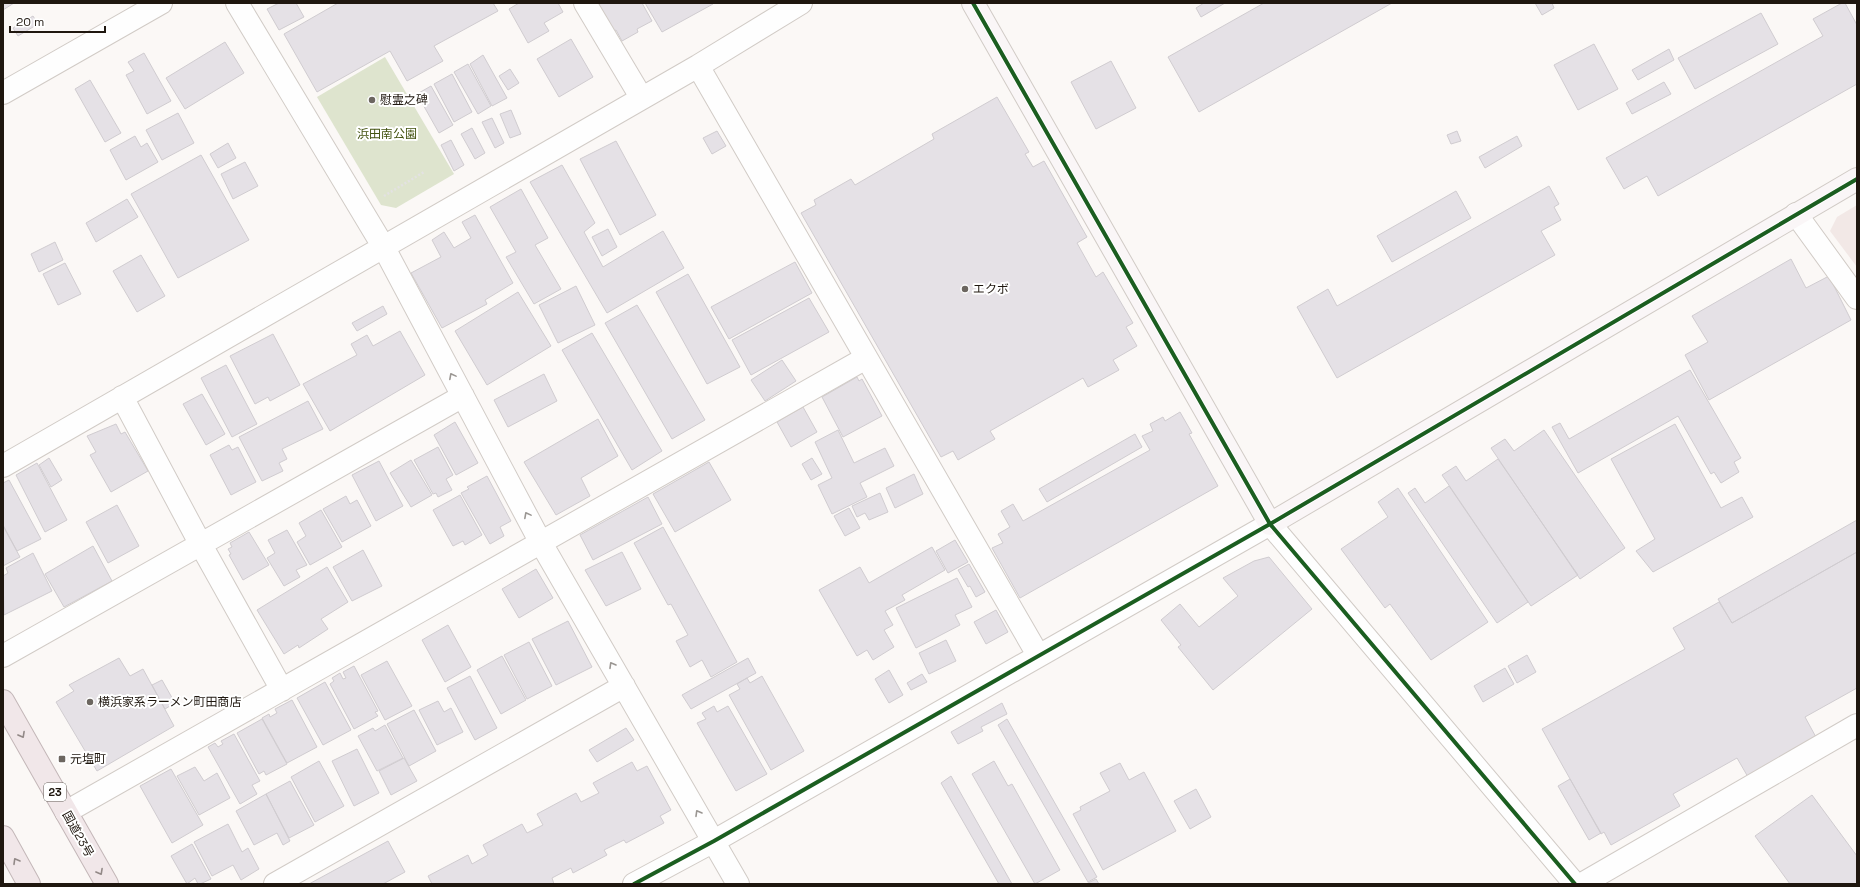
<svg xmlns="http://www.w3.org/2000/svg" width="1860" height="887" viewBox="0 0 1860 887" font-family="'Space Grotesk','Noto Sans JP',sans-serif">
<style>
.commercial{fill:#f2e8e6}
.green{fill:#dee4ce}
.building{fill:#e5e1e6;stroke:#d0ccd0}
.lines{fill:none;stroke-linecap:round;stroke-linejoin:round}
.street-casing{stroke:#d1cbc6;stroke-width:24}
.secondary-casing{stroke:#d1cbc6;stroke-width:24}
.highway-casing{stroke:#c3b7b8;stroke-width:24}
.path{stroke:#e3e2e2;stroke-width:2.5;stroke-dasharray:2 2;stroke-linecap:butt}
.street{stroke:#fefefe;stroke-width:22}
.secondary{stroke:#faf6f7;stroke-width:22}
.highway{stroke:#f1e7e9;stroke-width:22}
.cycleway-casing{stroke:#fff;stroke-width:6}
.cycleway{stroke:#1b5e20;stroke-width:4}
.oneway{stroke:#9a9692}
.oneway2{stroke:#928987}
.poi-dot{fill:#6c6660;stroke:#fff;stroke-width:1.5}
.labels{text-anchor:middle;stroke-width:4;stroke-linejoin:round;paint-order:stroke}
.shield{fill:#fff;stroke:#625d57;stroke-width:1}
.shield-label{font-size:11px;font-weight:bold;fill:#1f170f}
.poi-label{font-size:12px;fill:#1f170f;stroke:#fff;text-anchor:start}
.park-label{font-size:12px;fill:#42520f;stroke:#fff}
.street-label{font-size:12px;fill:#1f170f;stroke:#fff}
</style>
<rect width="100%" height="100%" fill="#fbf8f6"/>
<path class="commercial" d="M1857,205V267L1830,231L1837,217Z"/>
<path class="green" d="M385,57L454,174L396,208L381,205L317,97Z"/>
<path class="building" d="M3,3H14L3,10Z
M279,3H296L304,17L279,30L267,9Z
M338,3H493L498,11L434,46L443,61L407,81L390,51L317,92L284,34Z
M519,3H558L563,12L544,23L549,31L528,43L509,9Z
M598,3H642L652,21L637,29L638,32L622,41L616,30L614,31Z
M645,3H712L713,4L662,32Z
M1204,3H1225L1201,17L1196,8Z
M1264,3H1392L1199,112L1168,57Z
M1535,3H1552L1554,8L1542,15Z
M1842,3H1845L1857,25V84L1658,196L1647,176L1624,189L1606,158L1823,36L1813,19Z
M1761,13L1778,44L1695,89L1678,58Z
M33,16L38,24L18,36L13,28Z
M571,39L593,77L559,97L537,59Z
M225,42L244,73L185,109L166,78Z
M1594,44L1618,89L1578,110L1554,65Z
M1669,49L1674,60L1638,80L1632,70Z
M144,53L171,101L147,114L126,75L134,71L128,62Z
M483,55L507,98L492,106L470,64Z
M1111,61L1136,108L1096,129L1071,82Z
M468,64L491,106L478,114L454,72Z
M510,69L519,83L508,90L499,76Z
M452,74L472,112L454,122L434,84Z
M90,80L121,133L105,142L75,89Z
M1664,82L1671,94L1632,114L1626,103Z
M431,86L453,125L439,133L417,94Z
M997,97L1029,152L1025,154L1033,167L1044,161L1087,237L1077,243L1096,277L1103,272L1133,323L1126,327L1137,346L1113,360L1119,370L1088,387L1083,378L990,431L995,439L958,460L953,451L941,457L801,213L816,205L814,200L851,179L855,185L934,139L932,134Z
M511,110L521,134L510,138L500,114Z
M178,113L194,143L162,160L146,130Z
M492,118L504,143L495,148L482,122Z
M472,128L485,153L475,159L461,134Z
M717,131L726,146L712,154L703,138Z
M1457,131L1461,141L1451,144L1447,135Z
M135,136L141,147L147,143L158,162L126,180L110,150Z
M1517,136L1522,146L1485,168L1479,157Z
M451,140L464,165L454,171L441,145Z
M616,141L656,215L620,235L580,159Z
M228,143L236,158L218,168L210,154Z
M201,155L249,240L178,278L131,194Z
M245,162L258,186L233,199L221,174Z
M562,165L595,223L584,232L603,267L663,231L684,268L607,313L530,182Z
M1549,186L1559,204L1554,207L1561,220L1541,231L1555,255L1337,378L1297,307L1328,289L1337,306Z
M521,189L548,238L535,245L561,289L534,304L506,257L516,252L490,207Z
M1456,191L1471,218L1392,262L1377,236Z
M127,199L138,217L96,242L86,223Z
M475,215L513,283L485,300L487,304L442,328L411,273L441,257L432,240L444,232L454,248L471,238L462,222Z
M608,229L617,247L602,256L592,237Z
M55,242L63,260L39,272L31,254Z
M141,255L165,296L137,312L113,271Z
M1791,259L1806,288L1829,276L1851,320L1709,400L1685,355L1708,342L1692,316Z
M795,262L812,293L729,339L711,307Z
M65,263L81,294L58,305L43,274Z
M688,274L740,367L707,384L656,292Z
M576,286L595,325L558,343L539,305Z
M518,292L551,346L487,385L455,331Z
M809,298L829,332L751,375L732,340Z
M637,305L705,420L672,439L605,323Z
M383,306L387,314L357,331L352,323Z
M400,331L425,375L330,431L303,384L357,355L351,344L367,335L373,346Z
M592,333L662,451L632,470L562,350Z
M273,334L300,385L270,401L268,397L255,404L230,356Z
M782,360L796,381L765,401L751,380Z
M226,365L257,424L232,437L201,378Z
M1690,370L1741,458L1734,462L1739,472L1721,483L1714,472L1711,474L1678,416L1578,473L1552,427L1560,423L1569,439Z
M544,374L557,401L508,427L494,400Z
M857,377L859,381L862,379L882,416L843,437L822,397Z
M202,394L225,434L206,445L183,404Z
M308,401L323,429L282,449L287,459L279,463L283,471L262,481L239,437Z
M803,407L817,432L791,447L777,422Z
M1180,412L1192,433L1189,434L1218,486L1020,598L992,548L1003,543L998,534L1010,527L1001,511L1013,504L1023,521L1150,450L1142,436L1153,431L1150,424L1163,417L1165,421Z
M598,419L618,456L581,478L590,496L556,515L524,462Z
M455,422L478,463L456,475L434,435Z
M116,424L121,434L125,432L148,471L111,492L90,455L96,452L87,436Z
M1675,424L1721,508L1742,497L1753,517L1653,572L1636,551L1655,539L1611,459Z
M838,430L854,463L885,448L894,466L860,483L867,497L832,514L818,485L832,478L815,442Z
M1544,430L1625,548L1580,579L1491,448L1505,439L1514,451Z
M1135,434L1142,447L1047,502L1039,489Z
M229,445L232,450L238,447L256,482L231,495L210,455Z
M438,447L453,475L446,479L452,490L438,497L436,493L433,494L414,460Z
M49,458L62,480L51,487L39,465Z
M812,458L822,474L811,480L802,464Z
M1498,459L1578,575L1531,606L1442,475L1456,466L1466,481Z
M411,460L432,495L411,507L390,473Z
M379,461L403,506L376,521L352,475Z
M709,462L731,500L675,532L653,494Z
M37,463L67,520L45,532L16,475Z
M914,474L923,494L895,508L886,488Z
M487,476L511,521L500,527L504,536L490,544L461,493L469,489L467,487Z
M9,480L41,539L17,551L3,525V483Z
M1449,486L1528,602L1497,623L1408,493L1415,488L1425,503Z
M1398,488L1488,622L1431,660L1390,604L1385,608L1341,549L1388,517L1378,502Z
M880,493L888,512L869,520L865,513L857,517L852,506Z
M460,495L482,535L465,545L463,541L453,546L433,510Z
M346,496L350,504L357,500L371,526L342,542L323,509Z
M648,497L662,524L593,560L580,535Z
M117,505L139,546L108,563L86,522Z
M849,508L860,528L845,536L834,516Z
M321,510L342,547L310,565L297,542L306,536L299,523Z
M1857,520V552L1732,623L1718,599Z
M3,526L20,557L3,566Z
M663,527L737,662L711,677L702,660L690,667L676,641L688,635L671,604L668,605L634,543Z
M287,530L307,565L296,570L300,577L284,586L267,558L275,553L268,540Z
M249,532L269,565L243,580L229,555L231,554L228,549L232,547L230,543Z
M955,540L968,562L948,573L936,551Z
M93,546L112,581L64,607L45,574Z
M932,547L945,570L902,595L905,600L885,611L893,625L884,630L894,647L873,660L867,650L857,656L819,590L860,567L869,583Z
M363,550L382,586L352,601L333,567Z
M622,552L641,589L606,606L585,570Z
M1857,552V688L1805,717L1817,739L1748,777L1737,758L1673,794L1680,806L1611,845L1604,832L1601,834L1542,729L1685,649L1673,628L1719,602L1732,623Z
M33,553L52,591L4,615L3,576L8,573L6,568Z
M1269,557L1312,609L1213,690L1178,647L1181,645L1161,620L1180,604L1199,627L1238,596L1223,578L1254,561Z
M969,564L985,592L976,597L970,586L968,587L958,570Z
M327,567L348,602L321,619L328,629L299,648L298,645L284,654L257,610Z
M536,569L553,598L519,618L502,589Z
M957,578L972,607L955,615L960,625L916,648L896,608Z
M996,610L1008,632L986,644L974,622Z
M568,621L592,667L556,685L532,639Z
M448,625L471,667L445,682L422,640Z
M946,640L956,661L929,674L919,653Z
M529,642L552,686L527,699L504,655Z
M1527,655L1536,672L1517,683L1508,666Z
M502,656L526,700L501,714L477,670Z
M119,658L130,676L143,669L174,726L97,771L56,702L74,691L69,685Z
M748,658L756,673L691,709L682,695Z
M387,661L412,706L385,720L361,675Z
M354,666L378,711L375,712L378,716L354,729L330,684L334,681L332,678L340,673L343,679L346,678L343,672Z
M1505,668L1514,684L1483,702L1474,686Z
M889,670L903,695L889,703L875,679Z
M922,674L927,682L911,690L907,683Z
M470,676L497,728L475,740L447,688Z
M762,676L804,751L771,770L729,695L740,689L737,684L747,678L750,683Z
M162,680L175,703L165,709L152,685Z
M325,682L351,730L323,745L297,698Z
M292,700L317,747L287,763L262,718L269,714L270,717L277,713L275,709Z
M438,701L444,712L451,708L463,732L437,745L419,710Z
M1002,703L1007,714L981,727L983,731L958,744L951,732Z
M714,706L717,712L728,706L767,774L736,791L697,723L706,719L702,713Z
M414,710L436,751L409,766L387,724Z
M262,719L287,764L266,775L264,771L259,774L237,733Z
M1007,719L1097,877L1088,882L998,725Z
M385,725L403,758L377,771L358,736L373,728L375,731Z
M626,728L634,740L597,762L589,750Z
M234,734L260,781L252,785L257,794L240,804L208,747L215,743L218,747L223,744L221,741Z
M357,749L379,793L354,806L332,761Z
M404,758L417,781L391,795L379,771Z
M319,761L344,806L315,822L291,777Z
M994,761L1008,786L1012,784L1060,870L1035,884L972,774Z
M632,762L637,771L647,766L671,810L660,816L664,823L626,843L624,840L604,850L607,855L573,873L571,868L552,878L554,884H432L428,876L468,855L472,864L488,855L483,845L522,824L527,833L543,825L537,814L576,793L581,802L599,793L593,783Z
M1120,763L1129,780L1144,772L1176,831L1103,870L1073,814L1081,810L1080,807L1110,791L1100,773Z
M195,767L204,781L217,773L230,798L199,815L177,776Z
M171,769L203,825L172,843L140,786Z
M951,776L1012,884H999L941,783Z
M1570,779L1601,833L1589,840L1558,786Z
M290,781L314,825L289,838L266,794Z
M1196,789L1211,817L1190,829L1174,801Z
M266,794L290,841L283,845L277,833L254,845L236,811Z
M1812,795L1857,856V884H1790L1755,836Z
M228,824L242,852L248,848L259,869L241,880L233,865L212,876L194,842Z
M388,841L405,872L383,884H309Z
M192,844L211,879L200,884H198L195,878L187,884L171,856Z
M1096,879L1099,884H1086Z"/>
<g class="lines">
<g class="street-casing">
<path id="street" d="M237,3L383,246L541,543L738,884
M585,3L641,97
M698,66L1038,655
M3,93L161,3
M1796,214L1857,298
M122,397L201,545L282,690
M3,466L698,66L801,3
M3,656L463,396
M66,812L866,358
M275,884L624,686
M634,884L714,841L1270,524L1575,884
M1582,884L1857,725"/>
</g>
<g class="secondary-casing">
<path id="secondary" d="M973,3L1270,524L1857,179"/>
</g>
<g class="highway-casing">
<path id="highway" d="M3,701L107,884
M3,837L29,884"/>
</g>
<path class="path" d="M384,196L424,172"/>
<use href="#street" class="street"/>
<use href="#secondary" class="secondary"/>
<use href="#highway" class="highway"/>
<g class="cycleway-casing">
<path id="cycleway" d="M973,3L1270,524L1575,884
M634,884L714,841L1270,524L1857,179"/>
</g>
<use href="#cycleway" class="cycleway"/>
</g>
<defs><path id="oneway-chevron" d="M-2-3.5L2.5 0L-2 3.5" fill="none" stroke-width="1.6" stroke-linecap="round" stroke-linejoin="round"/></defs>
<g class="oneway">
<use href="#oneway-chevron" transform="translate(452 376) rotate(-118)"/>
<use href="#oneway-chevron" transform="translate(527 515) rotate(-118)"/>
<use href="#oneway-chevron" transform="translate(612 665) rotate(-120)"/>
<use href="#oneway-chevron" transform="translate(698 813) rotate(-120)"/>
</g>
<g class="oneway2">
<use href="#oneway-chevron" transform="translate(22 735) rotate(61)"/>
<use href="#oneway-chevron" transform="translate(16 861) rotate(-120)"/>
<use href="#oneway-chevron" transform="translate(100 872) rotate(61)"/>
</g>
<g class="poi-dot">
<circle cx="372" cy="100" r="4"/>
<circle cx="965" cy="289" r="4"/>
<circle cx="90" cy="702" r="4"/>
<rect x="58" y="755" width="8" height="8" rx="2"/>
</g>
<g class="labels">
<rect class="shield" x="44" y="783" width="22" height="18" rx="3"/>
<g class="shield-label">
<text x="55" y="796">23</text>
</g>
<g class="poi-label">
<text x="380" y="104">慰霊之碑</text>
<text x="973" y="293">エクボ</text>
<text x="98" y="706">横浜家系ラーメン町田商店</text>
<text x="70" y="763">元塩町</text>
</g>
<g class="park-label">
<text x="387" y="138">浜田南公園</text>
</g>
<g class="street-label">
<text transform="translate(78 834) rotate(61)" y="4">国道23号</text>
</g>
</g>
<rect width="1860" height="887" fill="none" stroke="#1f170f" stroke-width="8"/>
<path d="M10 26v6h95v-6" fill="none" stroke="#1f170f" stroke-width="2"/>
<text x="16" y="26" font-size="12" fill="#1f170f" stroke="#ffffff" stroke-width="3" paint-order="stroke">20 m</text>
</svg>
